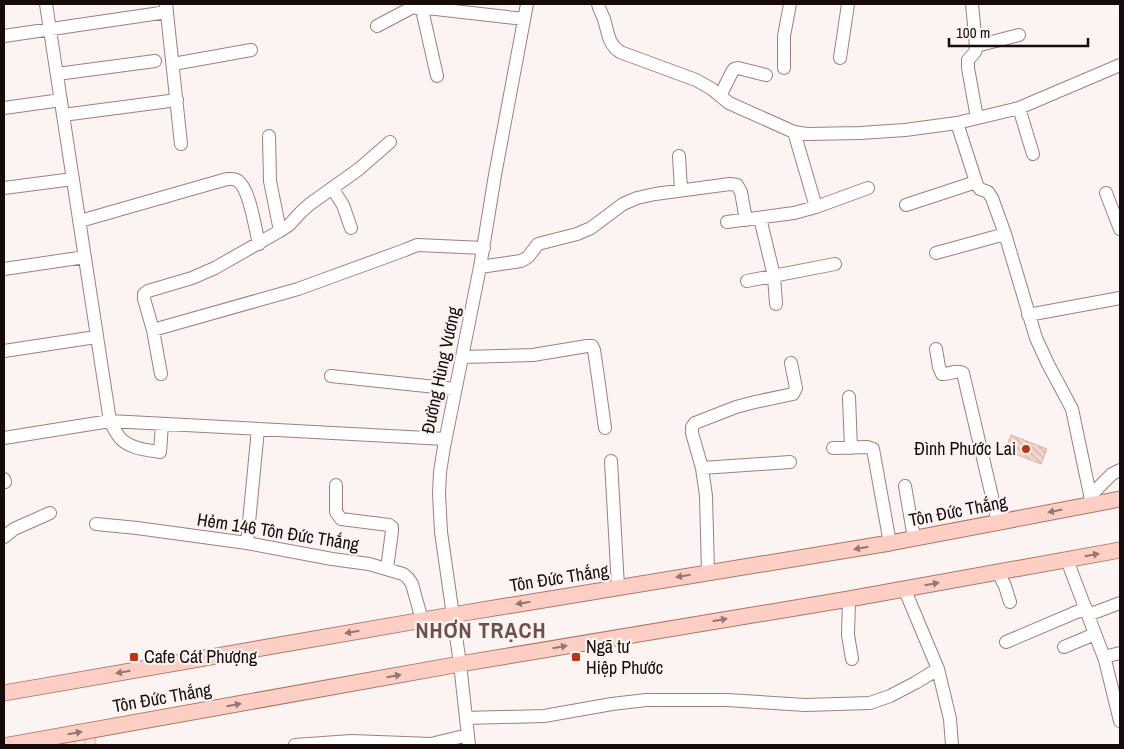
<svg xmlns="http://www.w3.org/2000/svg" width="1124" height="749" viewBox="0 0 1124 749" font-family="'Archivo Narrow',sans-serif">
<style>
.industrial{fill:url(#industrial-grid)}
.building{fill:url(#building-back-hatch);stroke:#d6b5ad}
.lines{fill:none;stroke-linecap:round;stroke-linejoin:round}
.minor-casing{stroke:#9f8079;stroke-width:14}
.major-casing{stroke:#ac7669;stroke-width:17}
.minor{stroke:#fff;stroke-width:12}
.major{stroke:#fdcfc4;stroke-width:15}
.oneway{fill:#95776f}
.poi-dot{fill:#bf3415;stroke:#fbf4f2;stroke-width:2}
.labels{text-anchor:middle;stroke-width:4.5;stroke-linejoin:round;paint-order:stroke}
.street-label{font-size:18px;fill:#160b08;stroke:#fbf4f2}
.poi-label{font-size:18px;fill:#160b08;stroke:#fbf4f2;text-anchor:start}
.district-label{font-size:22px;font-weight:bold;letter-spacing:1px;fill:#6c5049;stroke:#fbf4f2}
</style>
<defs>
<pattern id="industrial-grid" width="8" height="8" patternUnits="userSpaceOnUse" patternTransform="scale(1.25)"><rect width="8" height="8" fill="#fee4de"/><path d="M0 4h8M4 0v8" fill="none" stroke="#d9c2bd"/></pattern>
<pattern id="building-back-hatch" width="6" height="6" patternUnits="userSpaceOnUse" patternTransform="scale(1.25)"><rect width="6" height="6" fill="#f6d4cc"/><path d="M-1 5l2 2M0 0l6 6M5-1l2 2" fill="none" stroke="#d2b5ae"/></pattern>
</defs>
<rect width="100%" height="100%" fill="#fbf4f2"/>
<path class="industrial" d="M96,735L98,745H56Z"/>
<path class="building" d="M1011,435L1047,449L1041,464L1005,450Z"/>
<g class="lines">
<g class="minor-casing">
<path id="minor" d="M46,4L110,421C113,427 117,435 121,439C131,449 148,450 160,452L162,424
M166,4L181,144
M598,4C599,9 602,14 604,19C608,32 608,44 620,52L696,80L712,89L729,103L794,132L807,134L860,133L905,130L957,123L1019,108L1120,65
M972,4L976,46L975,52L968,60V68L977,118
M377,26L413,7L424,10
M4,36L167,12
M976,46L1019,35
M840,58L848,4
M173,64L251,50
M784,68V36L790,4
M57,74L155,61
M437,76L423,14L424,10L427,8L524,19
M720,96L732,72L734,69L738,68L766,75
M4,108L61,100
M1019,108L1033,154
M63,115L177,100
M957,123L977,185L980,189L988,192L992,198L1005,234L1036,338L1048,364L1072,409L1092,504
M794,132L816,207
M269,136L270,181L280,231
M679,156L681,190
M4,188L73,179
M332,188L343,205L351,228
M1106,193L1120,229
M906,205L976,182
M760,218L774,276L776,304
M80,221L227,179C231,179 235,178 238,181C250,189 255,229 259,244
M727,222L794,213L816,207L868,188
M936,253L1005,234
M480,267L521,261L528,257L538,244L577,234L591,228L623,204L637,198L655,194L730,184L737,185L741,192L746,220
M4,269L85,257
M747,281L835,264
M1028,315L1120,298
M153,330L298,289L405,250L417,245L484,248
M936,349L939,367L942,374C949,375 956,369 963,373L998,522
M4,351L96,337
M462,357L533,355L587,346H592L594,350L598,377L605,428
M161,374L153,330L144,299V294L148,291L192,278L215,268L278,232L289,225L301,212L310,204L359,169L390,142
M331,376L455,389
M849,397L851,448
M4,438L110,421L445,439
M833,448L867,447L873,449L890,543
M611,461L618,587
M702,468L790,462
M4,479L5,482
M336,485V512L341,519L389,525L392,527V531L387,569
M905,486L914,538
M1090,496L1112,474L1120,470
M96,524L137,528L247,543L332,559L369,564L403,574L408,578L412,584L422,620
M4,537L14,529L50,513
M247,543L258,429
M1067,560L1105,660L1120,721
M708,572L706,496L702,468L692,433V427L695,423L736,407L755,402L793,394L796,388L791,363
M998,572L1005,586L1010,602
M904,588L938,669L950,719L952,745
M849,599L848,635L852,659
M1088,615L1120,603
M1006,642L1086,608
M1064,647L1095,634
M1104,657L1120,653
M466,718L544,716L612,704L646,700H727L805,705L870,703L890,696L915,683L938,669
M295,745L351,741L431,744L468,735
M469,745L460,664L441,532L439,494L440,472L444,447L480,267L495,175L527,4"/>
</g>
<g class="major-casing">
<path id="major" d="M4,693L452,615L890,543L1120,499
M9,745L460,664L849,599L1120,550"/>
</g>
<use href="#minor" class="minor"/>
<use href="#major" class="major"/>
</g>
<defs><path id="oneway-solid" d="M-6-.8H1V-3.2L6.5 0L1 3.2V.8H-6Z" transform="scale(1.25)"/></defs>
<g class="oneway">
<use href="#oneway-solid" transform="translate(1055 511) rotate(169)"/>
<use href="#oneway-solid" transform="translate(861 548) rotate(170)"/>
<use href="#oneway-solid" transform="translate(1092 555) rotate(-10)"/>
<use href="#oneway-solid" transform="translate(683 576) rotate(171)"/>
<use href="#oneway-solid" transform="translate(932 584) rotate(-10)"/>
<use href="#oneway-solid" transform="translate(523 603) rotate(171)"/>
<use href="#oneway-solid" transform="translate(720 620) rotate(-10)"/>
<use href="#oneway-solid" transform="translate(352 632) rotate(170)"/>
<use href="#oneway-solid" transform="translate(560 647) rotate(-10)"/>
<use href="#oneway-solid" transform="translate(123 672) rotate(170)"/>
<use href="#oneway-solid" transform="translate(394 676) rotate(-10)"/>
<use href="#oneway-solid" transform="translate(234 705) rotate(-10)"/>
<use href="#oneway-solid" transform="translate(75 733) rotate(-10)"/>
</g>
<g class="poi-dot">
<circle cx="1026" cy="449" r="5"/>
<rect x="129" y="652" width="10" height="10" rx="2.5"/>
<rect x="571" y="652" width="10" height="10" rx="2.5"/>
</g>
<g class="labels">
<g class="street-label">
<text transform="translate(441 370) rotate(-78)" y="6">Đường Hùng Vương</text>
<text transform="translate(958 511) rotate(-11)" y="6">Tôn Đức Thắng</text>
<text transform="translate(278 532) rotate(9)" y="6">Hẻm 146 Tôn Đức Thắng</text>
<text transform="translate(559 578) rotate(-9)" y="6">Tôn Đức Thắng</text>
<text transform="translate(162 698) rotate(-10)" y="6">Tôn Đức Thắng</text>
</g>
<g class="poi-label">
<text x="1016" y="455" text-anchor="end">Đình Phước Lai</text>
<text x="586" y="653">Ngã tư<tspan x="586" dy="21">Hiệp Phước</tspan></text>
<text x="144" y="663">Cafe Cát Phượng</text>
</g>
<g class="district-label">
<text x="481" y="638">NHƠN TRẠCH</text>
</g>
</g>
<rect width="1124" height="749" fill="none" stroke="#160b08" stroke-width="10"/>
<path d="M949 38v8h139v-8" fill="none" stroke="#160b08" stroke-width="2.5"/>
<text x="956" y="38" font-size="15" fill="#160b08" stroke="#fbf4f2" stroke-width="4" paint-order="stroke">100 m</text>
</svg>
